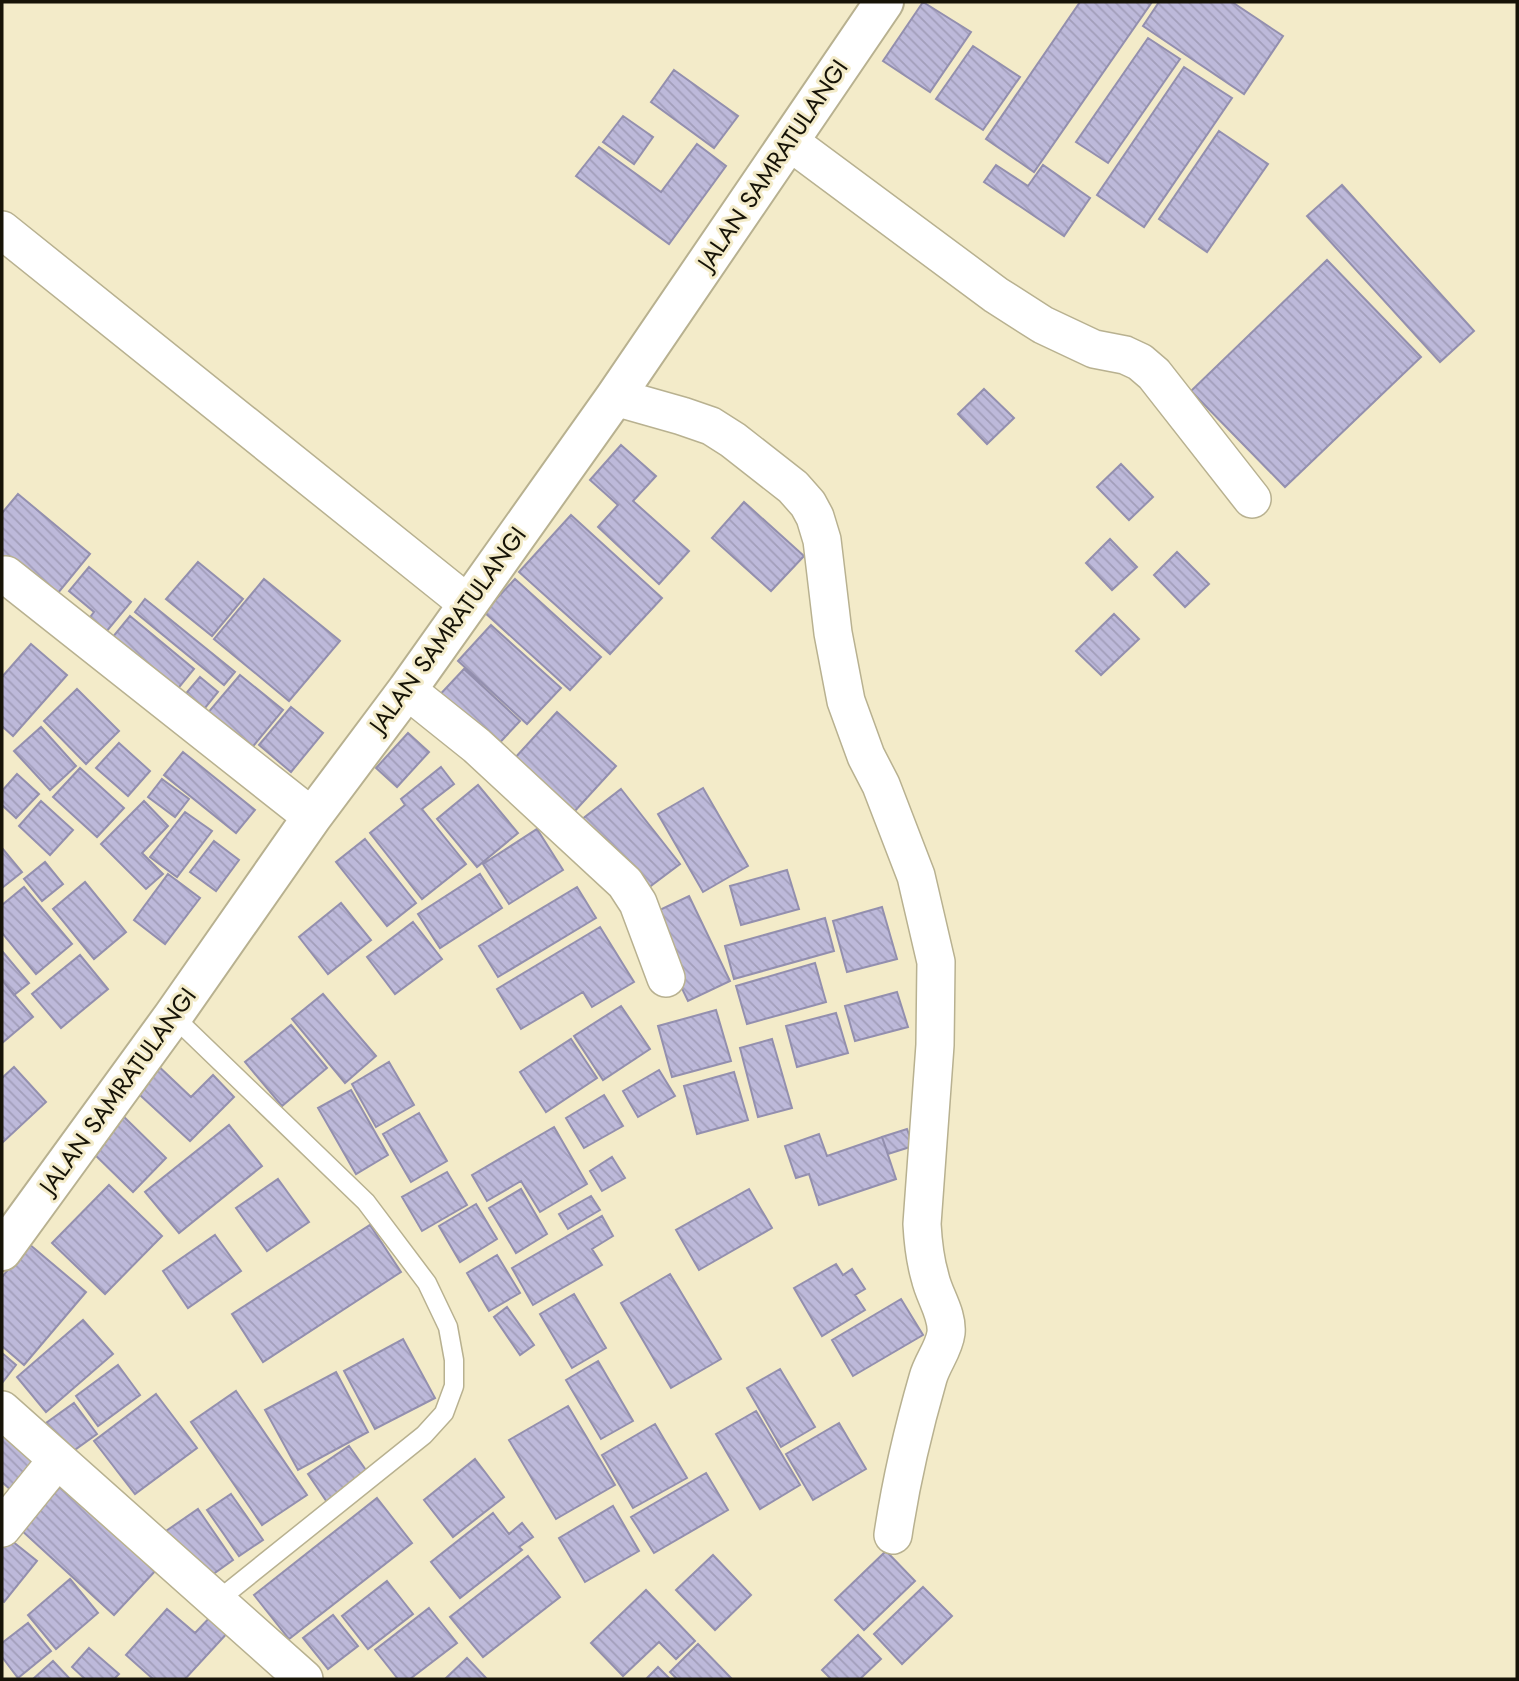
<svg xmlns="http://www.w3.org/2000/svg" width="1519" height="1681" viewBox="0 0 1519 1681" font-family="Jost,sans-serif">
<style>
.building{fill:url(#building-back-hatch);stroke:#938fae;stroke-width:2}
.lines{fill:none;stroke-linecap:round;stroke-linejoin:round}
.service-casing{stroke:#b8b190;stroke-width:21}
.minor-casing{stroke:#b8b190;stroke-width:40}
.secondary-casing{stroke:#b8b190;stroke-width:42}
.service{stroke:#fff;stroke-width:18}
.minor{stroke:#fff;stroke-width:37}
.secondary{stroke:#fff;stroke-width:38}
.labels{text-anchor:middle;stroke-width:6;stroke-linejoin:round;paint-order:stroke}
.street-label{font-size:24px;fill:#161307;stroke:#f3ebc9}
</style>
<defs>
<pattern id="building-back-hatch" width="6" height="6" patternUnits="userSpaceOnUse" patternTransform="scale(1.75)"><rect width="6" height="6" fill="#bdb9da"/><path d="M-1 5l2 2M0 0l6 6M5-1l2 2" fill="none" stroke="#a29eba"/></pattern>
</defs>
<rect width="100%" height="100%" fill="#f3ebc9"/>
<path class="building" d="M923,2L971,32L930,92L883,61Z
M1080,2H1152L1034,172L986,139Z
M1159,2H1232L1283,36L1244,94L1143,26Z
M1148,38L1180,59L1108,163L1076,142Z
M973,46L1020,77L983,130L936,99Z
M1184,67L1232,98L1144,227L1097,195Z
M674,70L738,116L714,148L651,102Z
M623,116L653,137L634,164L603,142Z
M1219,131L1268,164L1207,252L1159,219Z
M697,144L726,166L669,244L576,176L599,147L661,192Z
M996,165L1028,186L1043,165L1090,198L1064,236L984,182Z
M1342,185L1474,331L1440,362L1307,216Z
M1327,260L1421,357L1285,487L1191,391Z
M984,389L1014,418L987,444L958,414Z
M621,445L656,476L633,501L689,551L659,584L598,527L618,505L590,480Z
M1121,464L1153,497L1129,520L1097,487Z
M18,494L90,554L53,599L2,557V513Z
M744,502L804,556L771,591L712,538Z
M571,515L662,598L610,654L519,572Z
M1110,539L1137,567L1112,590L1086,563Z
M1177,552L1209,584L1185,607L1154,575Z
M198,562L243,599L212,636L166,599Z
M89,567L131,602L96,644L80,630L94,612L69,591Z
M264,579L340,641L289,701L214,639Z
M515,579L601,657L570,690L484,612Z
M145,599L235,672L224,685L135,612Z
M1114,614L1139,639L1101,675L1076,651Z
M130,616L194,669L171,697L107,644Z
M491,625L561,688L527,724L458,661Z
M31,644L67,675L13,736L2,726V677Z
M464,669L520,721L490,753L433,702Z
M240,675L283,710L250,750L206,715Z
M200,677L218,692L196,719L177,704Z
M77,689L119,731L86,764L44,721Z
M291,707L323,733L291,772L259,745Z
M557,712L616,766L573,813L514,759Z
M41,727L76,766L50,790L14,751Z
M408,733L429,752L397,787L376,768Z
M119,743L150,771L128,796L96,768Z
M183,752L255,810L236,833L164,775Z
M441,767L454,784L422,809L466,864L422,899L370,833L405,805L401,799Z
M80,768L124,808L97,837L53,797Z
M17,774L39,794L16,818L2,805V791Z
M162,779L189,799L175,817L148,797Z
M478,785L518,833L477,867L437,819Z
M703,788L748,866L703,892L658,814Z
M621,789L680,864L640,894L581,820Z
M41,801L73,830L50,855L19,826Z
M144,801L168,826L142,853L163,874L146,889L101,844Z
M185,812L212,831L177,877L150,857Z
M537,829L563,870L509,904L483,864Z
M365,839L416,903L387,926L336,862Z
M214,841L239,860L216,891L190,872Z
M2,848L22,872L2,888Z
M45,862L63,884L42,901L24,879Z
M787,870L799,909L741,925L730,886Z
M168,874L200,898L165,944L134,920Z
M480,874L502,908L440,948L418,914Z
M85,882L126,932L94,959L53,909Z
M24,887L72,944L36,974L2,933V905Z
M577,887L596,918L498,977L479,946Z
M689,896L730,981L688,1001L647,916Z
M341,903L371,940L328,974L299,937Z
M882,907L897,959L847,972L833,921Z
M825,918L834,951L734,979L725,946Z
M413,922L442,959L395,994L367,957Z
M600,927L634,982L592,1007L583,992L521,1029L497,989Z
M2,951L29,983L14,995L2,980Z
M80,955L108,989L61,1028L32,994Z
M815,963L826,1002L747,1024L736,986Z
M2,980L33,1017L2,1043Z
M897,992L908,1027L855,1041L845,1006Z
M323,994L376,1056L345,1083L292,1019Z
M621,1006L650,1049L603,1080L574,1036Z
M716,1010L731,1061L672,1077L658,1026Z
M836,1013L848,1053L797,1067L786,1026Z
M291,1025L327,1068L282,1106L245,1062Z
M571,1039L597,1078L546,1112L520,1072Z
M772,1039L792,1108L758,1117L740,1048Z
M153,1061L191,1097L213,1075L234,1097L190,1141L129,1085Z
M389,1062L414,1105L376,1127L352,1084Z
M14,1067L46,1102L2,1143V1078Z
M659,1070L675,1096L638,1117L623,1091Z
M734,1072L748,1120L697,1134L684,1086Z
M351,1090L388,1155L356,1174L318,1108Z
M604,1095L623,1126L584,1148L566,1118Z
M419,1113L447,1161L411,1182L383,1134Z
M121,1114L166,1158L133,1192L88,1148Z
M229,1125L262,1166L179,1233L145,1192Z
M554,1127L587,1184L540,1212L521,1181L487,1201L472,1175Z
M907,1129L913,1146L888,1154L882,1137Z
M819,1134L827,1156L882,1137L896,1179L819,1205L809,1174L796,1178L785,1146Z
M612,1157L625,1178L602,1191L590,1171Z
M447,1172L467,1205L422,1231L402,1197Z
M278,1179L309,1222L267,1251L236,1208Z
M109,1185L162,1236L105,1294L52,1243Z
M521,1189L547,1234L516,1253L489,1208Z
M749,1189L772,1228L699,1270L676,1230Z
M591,1196L600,1210L568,1229L559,1214Z
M476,1204L497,1239L460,1262L439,1226Z
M602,1216L613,1236L592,1249L602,1265L533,1305L512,1268Z
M370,1225L401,1272L263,1362L232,1314Z
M215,1235L241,1271L188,1308L163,1271Z
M29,1244L86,1292L24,1365L2,1346V1277Z
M497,1255L520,1293L489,1311L467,1273Z
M836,1264L843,1275L852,1269L865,1289L855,1295L865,1310L822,1336L794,1288Z
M670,1274L721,1359L671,1388L621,1303Z
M574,1294L606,1348L572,1368L540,1314Z
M901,1299L923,1335L853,1376L832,1340Z
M507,1307L534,1345L520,1355L494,1317Z
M83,1320L113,1354L46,1412L17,1377Z
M403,1339L435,1398L375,1429L344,1371Z
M2,1353L16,1365L2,1383Z
M598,1361L633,1421L601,1439L566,1380Z
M118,1365L140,1395L98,1426L76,1396Z
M780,1369L815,1427L781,1447L747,1388Z
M336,1372L368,1432L298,1470L265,1410Z
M236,1391L307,1495L262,1525L191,1422Z
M156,1394L197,1448L135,1494L94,1441Z
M74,1403L97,1434L69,1454L46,1423Z
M568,1406L615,1485L556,1519L509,1440Z
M756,1411L800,1485L760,1509L716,1434Z
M2,1420L43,1455L12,1491L2,1482Z
M839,1423L866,1469L813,1500L786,1454Z
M655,1424L687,1478L633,1508L602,1455Z
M349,1446L368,1473L327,1502L308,1474Z
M475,1459L504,1497L453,1537L424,1500Z
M706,1473L728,1510L654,1553L631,1517Z
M63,1484L157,1569L114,1615L20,1529Z
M231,1494L263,1540L239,1556L207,1510Z
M377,1498L412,1543L289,1639L254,1595Z
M613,1506L639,1551L585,1582L559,1538Z
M198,1509L233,1560L202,1582L166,1531Z
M493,1513L509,1534L522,1523L533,1537L519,1547L522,1550L460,1598L431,1562Z
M7,1537L37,1561L4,1602L2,1601V1544Z
M886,1551L915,1581L864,1630L835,1600Z
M713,1555L751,1595L715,1630L676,1590Z
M528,1556L560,1597L483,1657L450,1617Z
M70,1579L98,1613L56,1649L28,1615Z
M387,1581L413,1614L368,1649L342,1616Z
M923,1587L952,1616L902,1664L874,1634Z
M646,1590L695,1641L676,1659L659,1642L623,1676L591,1643Z
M429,1608L457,1643L410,1679H398L375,1650Z
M167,1609L195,1633L212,1615L230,1630L185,1679H153L126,1655Z
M333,1615L358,1646L328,1669L303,1638Z
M28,1623L51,1651L18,1678L2,1657V1643Z
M858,1635L881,1659L860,1679H831L822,1670Z
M698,1644L732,1679H677L670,1672Z
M89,1648L119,1674L114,1679H85L72,1667Z
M467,1658L487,1679H445Z
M53,1661L70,1679H33Z
M658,1667L670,1679H646Z"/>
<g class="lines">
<g class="service-casing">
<path id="service" d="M173,1016L366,1202L427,1283L448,1327L454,1360V1386L444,1413L424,1435L217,1601"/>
</g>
<g class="minor-casing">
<path id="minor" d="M790,142L996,295L1043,325L1094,349L1125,355L1140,362L1154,374L1252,499
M2,230L468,604
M615,397L682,416L711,426L733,440L793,487L808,504L815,517L822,540L833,633L846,701L866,756L881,785L916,876L936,962L935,1045L922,1224C923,1242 925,1260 930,1277C934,1296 948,1314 946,1333C944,1349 932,1363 928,1378C913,1430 901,1481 893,1535
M6,575L312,817
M407,690L477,746L625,883L638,903L666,978
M2,1410L304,1679
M2,1528L57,1460"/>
</g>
<g class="secondary-casing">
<path id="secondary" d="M2,1251L173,1016L312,817L407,690L615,397L884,2"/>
</g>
<use href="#service" class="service"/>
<use href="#minor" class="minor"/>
<use href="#secondary" class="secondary"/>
</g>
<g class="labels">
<g class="street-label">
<text transform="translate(773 165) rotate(-56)" y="8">JALAN SAMRATULANGI</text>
<text transform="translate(448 630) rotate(-54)" y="8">JALAN SAMRATULANGI</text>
<text transform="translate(118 1091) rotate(-54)" y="8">JALAN SAMRATULANGI</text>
</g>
</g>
<rect width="1519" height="1681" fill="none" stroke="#161307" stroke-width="7"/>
</svg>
